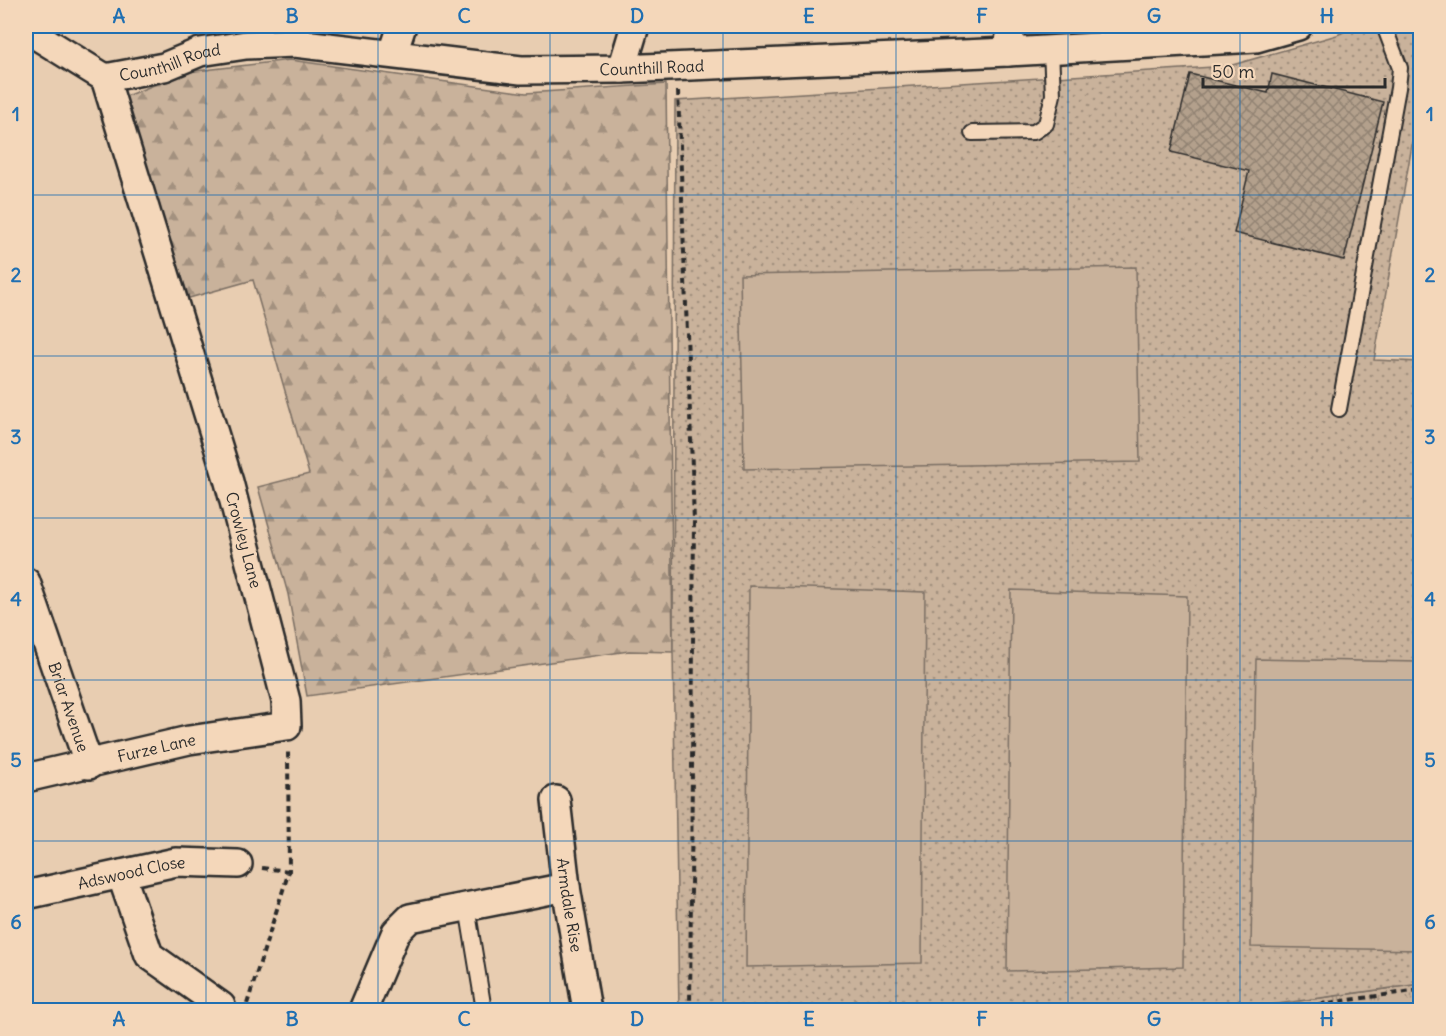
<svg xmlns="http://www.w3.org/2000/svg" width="1446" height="1036" viewBox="0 0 1446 1036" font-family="Delius,sans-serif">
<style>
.grass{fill:url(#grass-tufts);stroke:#7a6e63;stroke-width:1.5}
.forest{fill:url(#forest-firs);stroke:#7a6e63;stroke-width:1.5}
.park{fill:url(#park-dots);stroke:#7a6e63;stroke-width:1.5}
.pitch{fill:#c9b29b;stroke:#7a6e63;stroke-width:1.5}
.building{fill:url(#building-cross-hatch);stroke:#2b2b2b;stroke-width:1.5}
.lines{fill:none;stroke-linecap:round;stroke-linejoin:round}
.lane-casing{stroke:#2b2b2b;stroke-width:18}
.street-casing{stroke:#2b2b2b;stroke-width:32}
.path{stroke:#2b2b2b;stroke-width:4;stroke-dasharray:6 4.5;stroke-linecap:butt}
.lane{stroke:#f4d7ba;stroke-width:14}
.street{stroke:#f4d7ba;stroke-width:27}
.grid{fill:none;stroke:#1f6fb2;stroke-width:1.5;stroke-opacity:0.55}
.labels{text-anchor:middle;stroke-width:6;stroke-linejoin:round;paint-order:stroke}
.street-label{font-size:16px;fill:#2b2b2b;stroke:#f4d7ba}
.neatline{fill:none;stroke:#1f6fb2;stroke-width:2}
.grid-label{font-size:20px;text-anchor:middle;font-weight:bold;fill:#1f6fb2}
</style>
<defs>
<pattern id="grass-tufts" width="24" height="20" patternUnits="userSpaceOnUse" patternTransform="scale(1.5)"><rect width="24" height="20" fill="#c9b29b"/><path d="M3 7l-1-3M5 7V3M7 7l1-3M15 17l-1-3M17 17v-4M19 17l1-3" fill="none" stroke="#a3917f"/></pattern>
<pattern id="forest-firs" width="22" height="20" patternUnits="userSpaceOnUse" patternTransform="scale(1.5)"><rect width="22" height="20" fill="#c9b29b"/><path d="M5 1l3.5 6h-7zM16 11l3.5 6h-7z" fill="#a3917f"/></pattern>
<pattern id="park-dots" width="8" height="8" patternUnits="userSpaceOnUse" patternTransform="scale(1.5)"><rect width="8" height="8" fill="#c9b29b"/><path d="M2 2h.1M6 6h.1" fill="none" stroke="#a3917f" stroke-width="1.8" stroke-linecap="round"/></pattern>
<pattern id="building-cross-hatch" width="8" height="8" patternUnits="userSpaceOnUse" patternTransform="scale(1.5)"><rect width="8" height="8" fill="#b3a08c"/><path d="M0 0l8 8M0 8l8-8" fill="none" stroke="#928373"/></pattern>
</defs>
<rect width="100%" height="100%" fill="#e8cdb1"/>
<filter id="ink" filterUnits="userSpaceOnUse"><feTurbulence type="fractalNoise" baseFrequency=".0167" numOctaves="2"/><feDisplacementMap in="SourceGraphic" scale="12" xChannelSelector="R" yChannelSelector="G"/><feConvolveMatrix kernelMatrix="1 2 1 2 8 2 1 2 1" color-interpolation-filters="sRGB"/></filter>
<g filter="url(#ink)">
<path class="grass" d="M1420,984V1010H1234Z"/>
<path class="forest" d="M290,60L526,93L666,84L673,652L629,651L307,696L288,594L258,487L309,474L253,280L189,298L121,98L187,72Z"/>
<path class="park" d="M1356,26H1420V100L1374,360L1420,362V984L1234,1010H679L673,652L675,101L1229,66L1337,35Z"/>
<path class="pitch" d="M1136,267L1140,462L744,469L740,275Z
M749,586L925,592L922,963L746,967Z
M1011,590L1187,596L1183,967L1007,971Z
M1256,659L1420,662V950L1251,947Z"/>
<path class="building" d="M1190,74L1268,93L1272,74L1383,102L1344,260L1234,233L1249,171L1171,152Z"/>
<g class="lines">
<g class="lane-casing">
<path id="lane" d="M972,133L1034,132L1046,124L1053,95L1051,50
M1339,409L1398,88L1400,68L1384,26
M467,907L484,1010"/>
</g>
<g class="street-casing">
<g id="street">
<path id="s1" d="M26,29L105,78L164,67L200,52L246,45L295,43L521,70L622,69L1008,52L1256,38L1298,26"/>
<path d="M1008,52L1011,26"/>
<path d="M393,53L402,26"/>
<path d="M622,69L635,26"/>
<path id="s2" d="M26,582L89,765"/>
<path id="s3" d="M26,778L189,740L287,726L286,701L229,482L105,78"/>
<path id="s4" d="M556,800L566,887L587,1010"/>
<path d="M121,874L149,955L221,1006"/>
<path id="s5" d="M26,895L176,862L238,864"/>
<path d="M363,1010L396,932L410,918L566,887"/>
</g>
</g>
<path class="path" d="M678,91L694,521L690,1010
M262,868L289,871
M247,1004L289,871L288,751
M1278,1010L1420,990"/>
<use href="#lane" class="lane"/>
<use href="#street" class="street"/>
</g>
</g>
<path class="grid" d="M206,26V1010M378,26V1010M550,26V1010M723,26V1010M896,26V1010M1068,26V1010M1240,26V1010M26,195H1420M26,356H1420M26,518H1420M26,680H1420M26,841H1420"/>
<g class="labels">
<g class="street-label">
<text dy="6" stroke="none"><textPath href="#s1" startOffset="160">Counthill Road</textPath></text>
<text dy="6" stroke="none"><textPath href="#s1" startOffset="646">Counthill Road</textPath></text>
<text transform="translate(244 540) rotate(75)" y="6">Crowley Lane</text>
<text dy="6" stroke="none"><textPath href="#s2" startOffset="132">Briar Avenue</textPath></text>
<text dy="6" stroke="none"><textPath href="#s3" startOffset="134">Furze Lane</textPath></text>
<text dy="6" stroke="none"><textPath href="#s5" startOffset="108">Adswood Close</textPath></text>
<text dy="6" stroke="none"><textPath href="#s4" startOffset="106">Armdale Rise</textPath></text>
</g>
</g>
<rect width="1446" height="1036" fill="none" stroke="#f4d7ba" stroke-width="66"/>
<path d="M1203 78v9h182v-9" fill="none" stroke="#2b2b2b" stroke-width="3"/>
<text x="1212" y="78" font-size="18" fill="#2b2b2b" stroke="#f4d7ba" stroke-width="4.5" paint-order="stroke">50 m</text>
<rect x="33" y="33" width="1380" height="970" class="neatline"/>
<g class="grid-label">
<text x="119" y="23">A</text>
<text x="292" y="23">B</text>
<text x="464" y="23">C</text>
<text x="637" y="23">D</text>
<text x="809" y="23">E</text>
<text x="982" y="23">F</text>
<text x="1154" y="23">G</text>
<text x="1327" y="23">H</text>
<text x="16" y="121">1</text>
<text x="1430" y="121">1</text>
<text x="16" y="282">2</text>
<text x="1430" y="282">2</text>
<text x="16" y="444">3</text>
<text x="1430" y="444">3</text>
<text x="16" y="606">4</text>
<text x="1430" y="606">4</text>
<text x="16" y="767">5</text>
<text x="1430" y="767">5</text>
<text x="16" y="929">6</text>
<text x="1430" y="929">6</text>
<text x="119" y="1026">A</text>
<text x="292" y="1026">B</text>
<text x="464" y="1026">C</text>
<text x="637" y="1026">D</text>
<text x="809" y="1026">E</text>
<text x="982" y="1026">F</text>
<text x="1154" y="1026">G</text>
<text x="1327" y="1026">H</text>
</g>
</svg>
